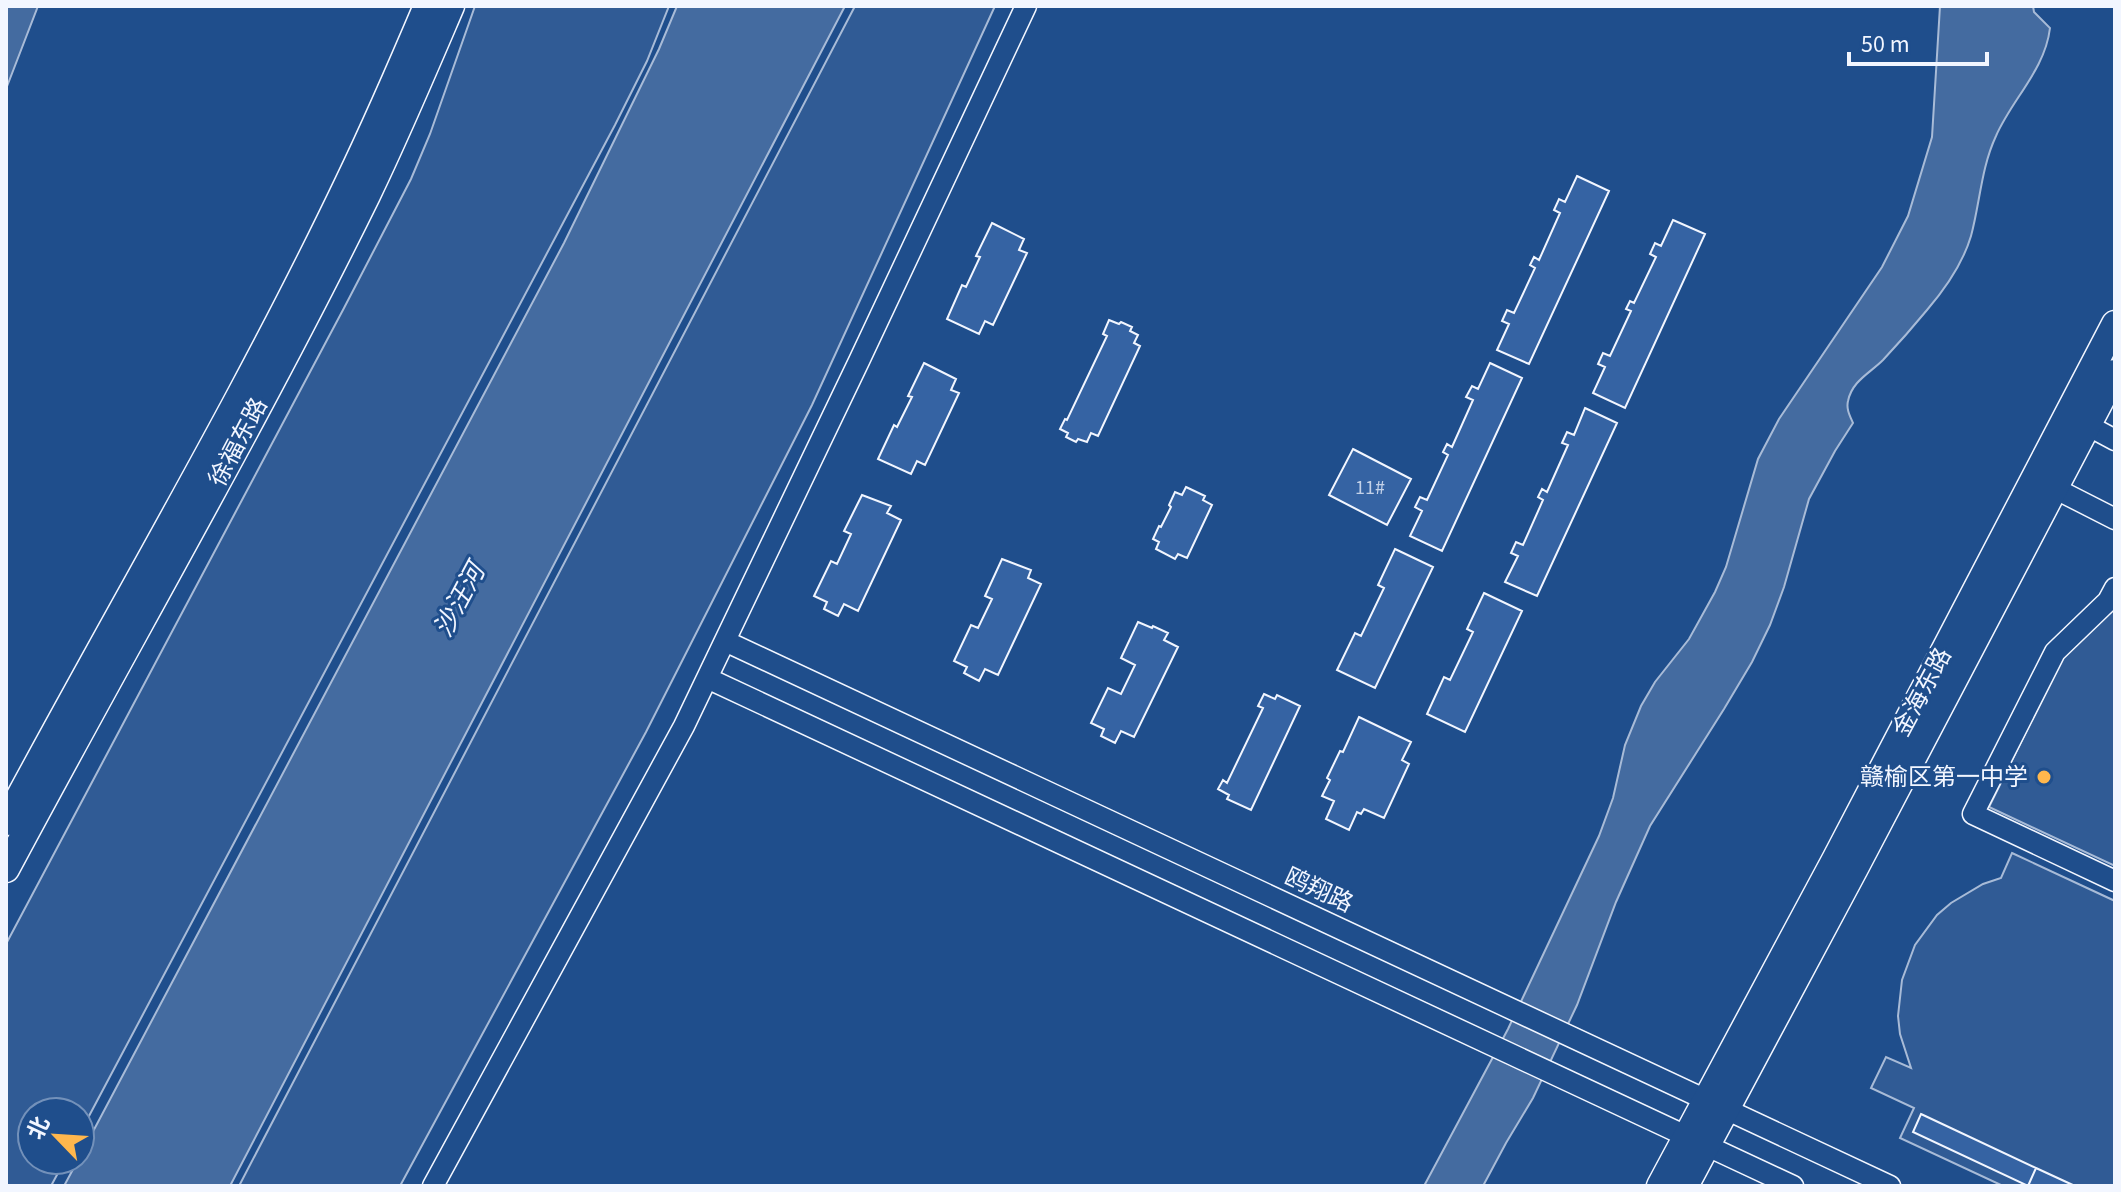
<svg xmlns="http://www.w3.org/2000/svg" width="2121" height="1192" viewBox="0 0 2121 1192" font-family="'Source Sans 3','Noto Sans SC',sans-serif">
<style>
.built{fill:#305b95;stroke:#a8bbd7;stroke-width:2}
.water{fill:#446ba0;stroke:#a8bbd7;stroke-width:2}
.building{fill:#3563a3;stroke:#f2f6ff;stroke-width:2}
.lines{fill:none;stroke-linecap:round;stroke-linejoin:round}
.minor-casing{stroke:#f2f6ff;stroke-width:23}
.major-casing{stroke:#f2f6ff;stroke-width:29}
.minor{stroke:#1f4e8c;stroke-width:20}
.major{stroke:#1f4e8c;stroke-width:26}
.poi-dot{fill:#ffb74d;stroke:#1f4e8c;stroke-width:3}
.labels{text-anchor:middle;stroke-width:6;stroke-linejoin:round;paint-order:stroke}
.number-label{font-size:20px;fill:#c3d1e8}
.street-label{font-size:24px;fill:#f2f6ff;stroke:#1f4e8c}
.poi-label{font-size:24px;fill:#f2f6ff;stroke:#1f4e8c;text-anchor:end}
.water-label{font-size:26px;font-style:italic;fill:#f2f6ff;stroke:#1f4e8c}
</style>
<rect width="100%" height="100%" fill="#1f4e8c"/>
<path class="built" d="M475,6H669L647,61L615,125L80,1133V1112H32V1160H65L51,1186H6V944L344,308L411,179L430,134Z
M855,6H995L812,405L646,732L400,1186H239Z
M2115,604V866L1989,807L2065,653Z
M2012,853L2115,901V1186H2003L1900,1138L1914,1108L1871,1088L1886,1057L1911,1068L1900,1034L1898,1016L1902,980L1915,945L1937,915L1951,903L1983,884L2001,878Z"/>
<path class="water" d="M6,6H38L6,89Z
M677,6H845L230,1186H64L78,1160H80V1156L564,243L659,49Z
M1940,6H2033L2034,12L2050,28C2045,70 2012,99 1996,136C1981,168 1980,203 1971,236C1963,263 1945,289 1927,310C1913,327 1898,344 1883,360C1870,373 1852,381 1848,401C1846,409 1850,416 1853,423L1835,451L1809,499L1784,587L1770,625L1752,662L1724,709L1650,826L1616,902L1577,1005L1533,1098L1506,1143L1483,1186H1424L1508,1029L1599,836L1613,798L1625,745L1641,706L1655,682L1689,639L1715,592L1726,567L1758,459L1779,419L1882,267L1908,216L1932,137Z"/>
<path class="building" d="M1577,176L1609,191L1529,364L1497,350L1509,324L1502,321L1507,310L1514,313L1535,268L1530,265L1534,257L1539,260L1560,213L1554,210L1559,199L1565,202Z
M1673,220L1705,234L1625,408L1593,393L1605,367L1598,364L1603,353L1610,356L1631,311L1626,309L1630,301L1634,303L1656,257L1650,254L1655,243L1661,246Z
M992,223L1024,239L1019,250L1027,253L993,325L985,321L979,334L947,319L962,285L966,287L980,257L976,256Z
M1109,320L1119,324L1121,322L1132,327L1130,331L1138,335L1134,343L1140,346L1098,436L1091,433L1087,442L1078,439L1076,442L1066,437L1068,433L1060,429L1065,419L1067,420L1107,336L1103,334Z
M924,363L956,379L951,390L959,393L925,465L917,461L911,474L878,459L894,425L897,427L912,397L908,396Z
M1490,363L1522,378L1442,551L1410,536L1422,511L1415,507L1420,497L1427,500L1448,455L1443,452L1447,444L1452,447L1473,400L1466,397L1472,386L1478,389Z
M1585,408L1617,423L1537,596L1505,582L1518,556L1511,553L1516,542L1523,545L1543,500L1538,497L1542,489L1547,492L1568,445L1562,443L1567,432L1574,435Z
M1353,449L1411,479L1387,525L1329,495Z
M1186,487L1205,496L1203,500L1212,505L1187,558L1178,554L1175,559L1156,549L1159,542L1153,539L1159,526L1161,527L1171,507L1169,505L1175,492L1182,495Z
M862,495L891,506L887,513L901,520L858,611L844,604L838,616L824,609L827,602L814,596L831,561L837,564L851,534L844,531Z
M1395,549L1433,567L1375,688L1337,670L1355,633L1361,636L1384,588L1378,585Z
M1002,559L1031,570L1028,578L1041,584L998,675L985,669L979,681L964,673L967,667L954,661L971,625L978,628L992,599L985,596Z
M1484,593L1522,611L1465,732L1427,714L1444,677L1450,680L1473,632L1467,629Z
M1138,622L1152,628L1153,626L1168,633L1164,640L1178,647L1134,737L1121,731L1115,743L1101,736L1104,729L1091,723L1108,688L1121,694L1135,665L1121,658Z
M1264,694L1275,699L1277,695L1300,706L1251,810L1227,799L1229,795L1218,789L1223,780L1227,783L1263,708L1258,706Z
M1359,717L1411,742L1402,760L1409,764L1384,818L1364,809L1361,814L1357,812L1349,830L1326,819L1334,801L1322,796L1330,780L1327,778L1340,751L1343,752Z
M1921,1114L2036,1168L2028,1186L1913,1132Z
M2036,1168L2075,1186H2028Z"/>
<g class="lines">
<g class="minor-casing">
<path id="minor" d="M2087,425L2115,440
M2054,488L2115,519
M2115,588L2108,601L2055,652L1973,814L2115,881
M725,641L1890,1186
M707,678L1793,1186
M433,1186L684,726L859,361L1026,6"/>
</g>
<g class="major-casing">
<path id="major" d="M6,822C120,609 244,401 348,183C376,125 402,65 427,6
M6,869C126,644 255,423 367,195C397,133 424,69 451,6
M1660,1186L1836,858L2115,324
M1685,1186L1855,868L2115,373"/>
</g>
<use href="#minor" class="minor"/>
<use href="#major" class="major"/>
</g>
<circle class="poi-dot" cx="2044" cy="777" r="8"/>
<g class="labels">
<g class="number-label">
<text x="1370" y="494">11#</text>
</g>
<g class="street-label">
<text transform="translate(238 442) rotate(-62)" y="8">徐福东路</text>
<text transform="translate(1922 692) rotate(-62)" y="8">金海东路</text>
<text transform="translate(1319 890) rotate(25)" y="8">鸥翔路</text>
</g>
<g class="poi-label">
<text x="2028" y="785">赣榆区第一中学</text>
</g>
<g class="water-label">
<text transform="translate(459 600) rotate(-62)" y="9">沙汪河</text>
</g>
</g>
<rect width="2121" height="1192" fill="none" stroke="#f2f6ff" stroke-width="16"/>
<g transform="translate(56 1136) rotate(295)"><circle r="38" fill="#1f4e8c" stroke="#7391ba" stroke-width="2"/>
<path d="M0-6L14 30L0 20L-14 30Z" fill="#ffb74d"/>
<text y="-12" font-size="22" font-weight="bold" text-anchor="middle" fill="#f2f6ff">北</text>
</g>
<path d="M1849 52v12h138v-12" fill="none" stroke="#f2f6ff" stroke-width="4"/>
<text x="1861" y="52" font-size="24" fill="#f2f6ff" stroke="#1f4e8c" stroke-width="6" paint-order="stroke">50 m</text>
</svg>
